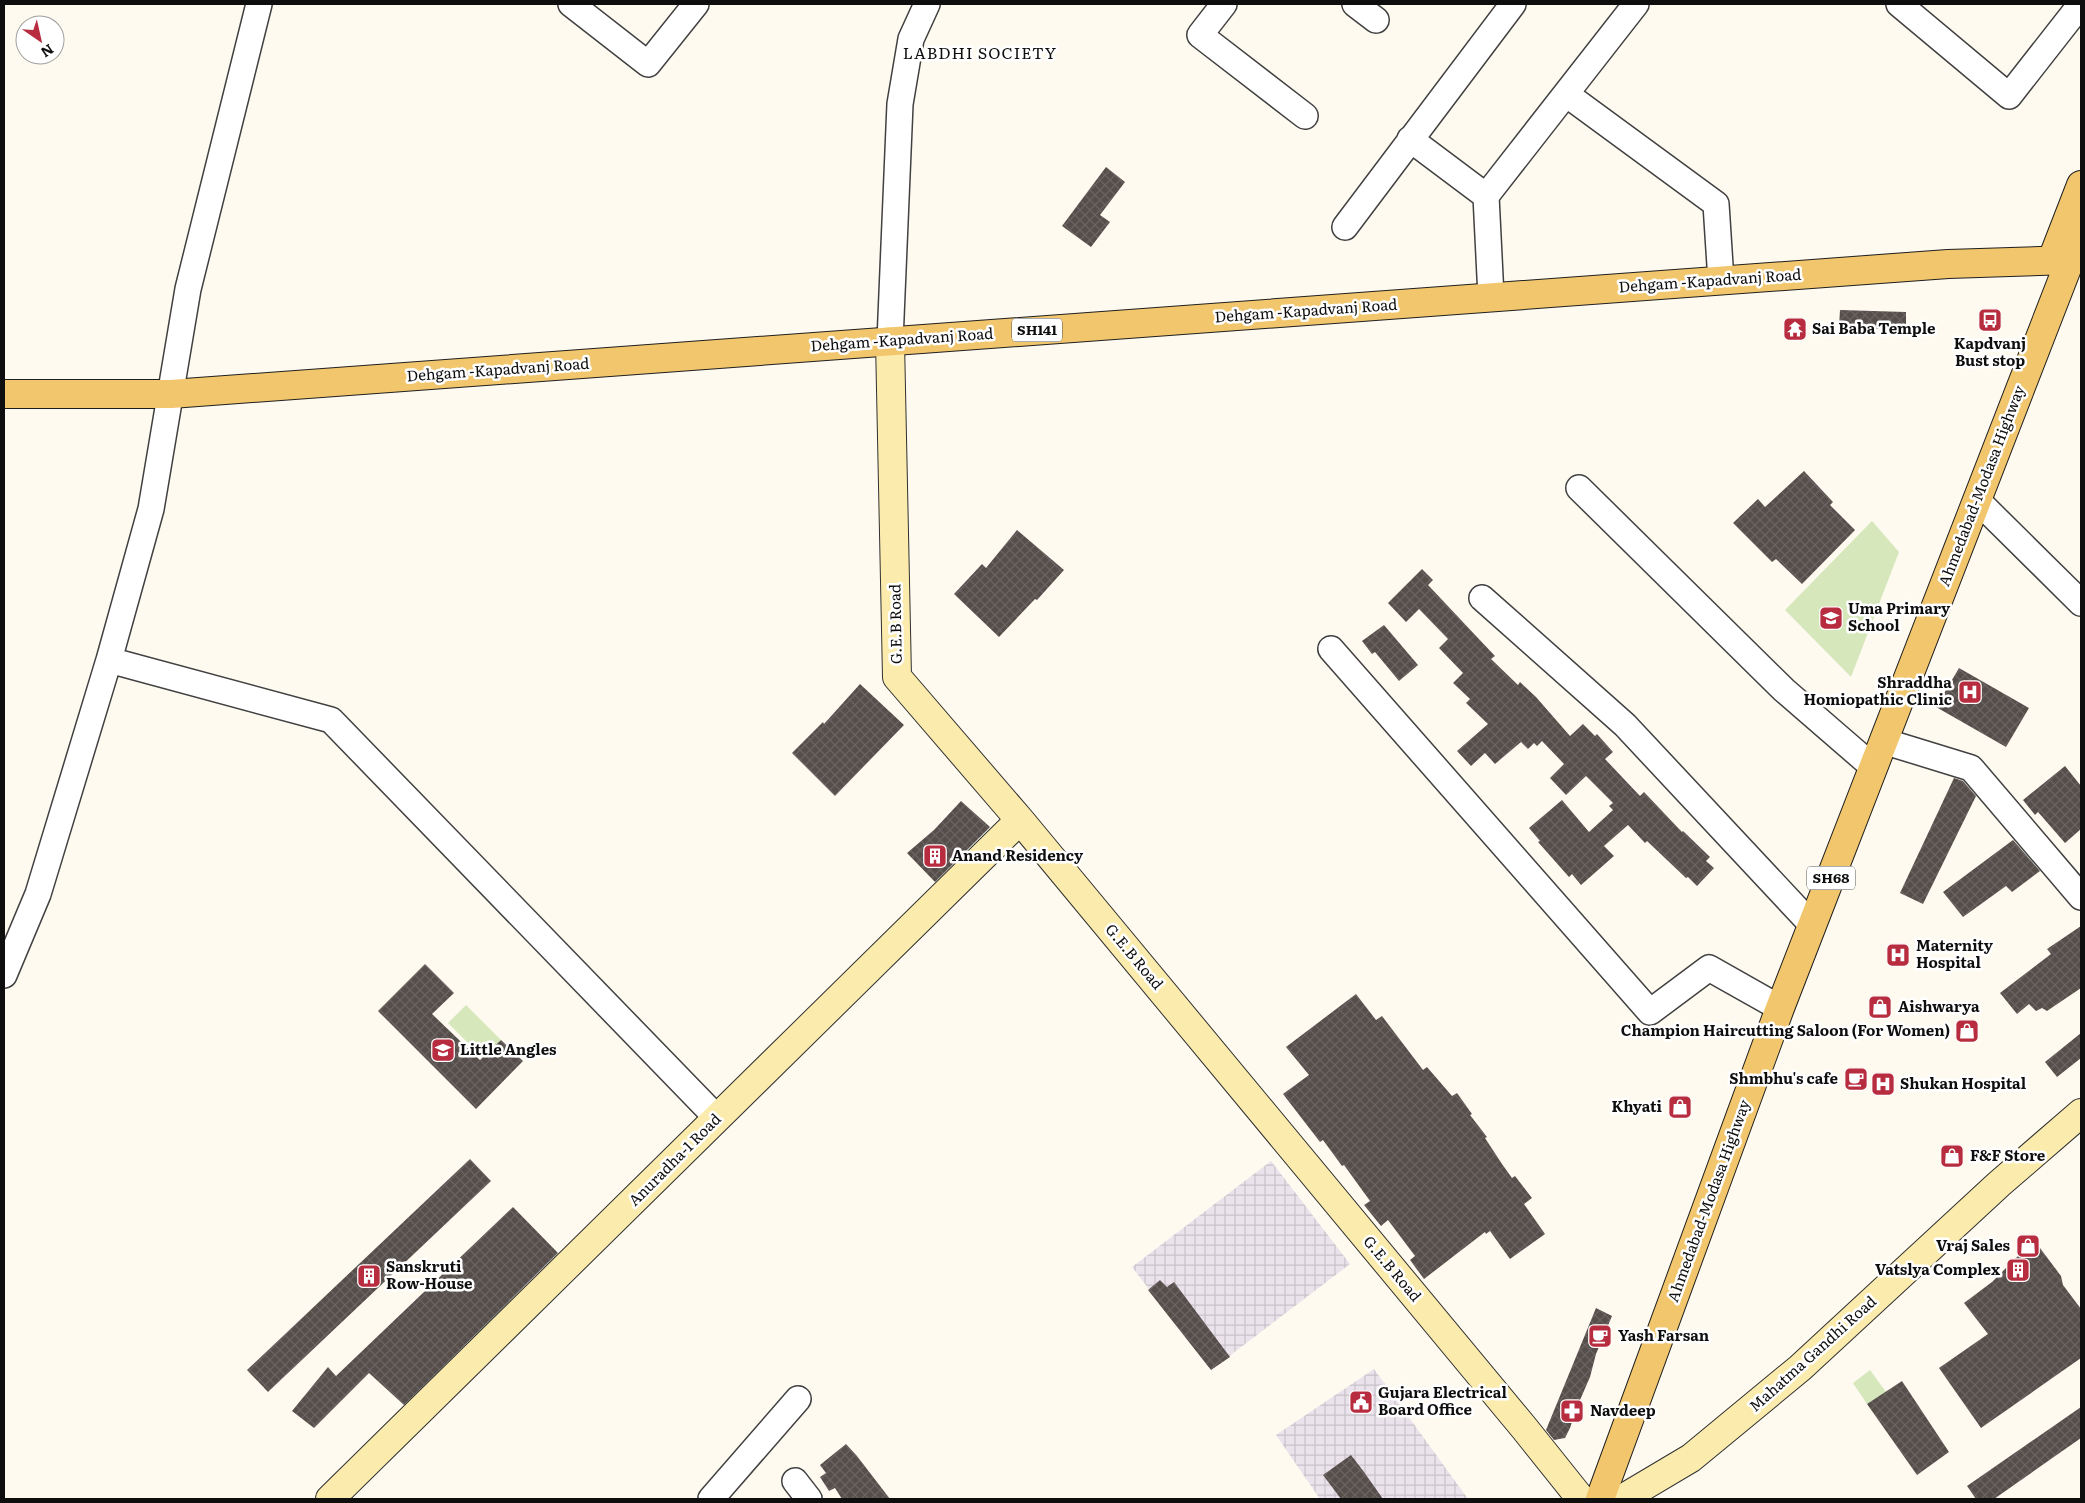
<svg xmlns="http://www.w3.org/2000/svg" width="2085" height="1503" viewBox="0 0 2085 1503" font-family="Literata,serif">
<style>
.industrial{fill:url(#industrial-grid)}
.park{fill:#d6e7bb}
.building{fill:url(#building-cross-hatch)}
.lines{fill:none;stroke-linecap:round;stroke-linejoin:round}
.street-casing{stroke:#414141;stroke-width:28}
.secondary-casing{stroke:#303030;stroke-width:30}
.primary-casing{stroke:#1f1f1f;stroke-width:30}
.street{stroke:#fff;stroke-width:25}
.secondary{stroke:#fbecae;stroke-width:28}
.primary{stroke:#f1c66d;stroke-width:28}
.labels{text-anchor:middle;stroke-width:5;stroke-linejoin:round;paint-order:stroke}
.shield{fill:#fff;stroke:#565656;stroke-width:1}
.shield-label{font-size:14px;font-weight:bold;fill:#0e0e0e}
.street-label{font-size:15px;fill:#0e0e0e;stroke:#fff}
.poi-label{font-size:15px;font-weight:bold;fill:#0e0e0e;stroke:#fff;text-anchor:start}
.neighbourhood-label{font-size:16px;letter-spacing:1px;fill:#0e0e0e;stroke:#fff}
</style>
<defs>
<pattern id="industrial-grid" width="8" height="8" patternUnits="userSpaceOnUse" patternTransform="scale(1.25)"><rect width="8" height="8" fill="#eae3ec"/><path d="M0 4h8M4 0v8" fill="none" stroke="#c8c2c9"/></pattern>
<pattern id="building-cross-hatch" width="8" height="8" patternUnits="userSpaceOnUse" patternTransform="scale(1.25)"><rect width="8" height="8" fill="#564e4b"/><path d="M0 0l8 8M0 8l8-8" fill="none" stroke="#696361"/></pattern>
</defs>
<rect width="100%" height="100%" fill="#fefaf0"/>
<path class="industrial" d="M1271,1161L1350,1264L1211,1370L1132,1267Z
M1374,1369L1468,1499H1320L1276,1435Z"/>
<path class="park" d="M1872,521L1899,552L1851,677L1785,610Z
M466,1005L501,1040L483,1058L448,1023Z
M1870,1370L1886,1392L1867,1404L1853,1383Z"/>
<path class="building" d="M1106,167L1125,182L1100,215L1110,222L1091,247L1062,226Z
M1840,310L1906,312V330L1839,327Z
M1804,471L1833,502L1830,505L1855,530L1802,584L1776,559L1772,562L1733,523L1758,499L1765,507Z
M1017,530L1064,570L1037,600L1035,599L999,637L954,594L982,564L986,568Z
M1422,569L1433,580L1428,585L1495,656L1491,659L1518,685L1520,682L1536,697L1570,736L1583,724L1595,736L1597,734L1613,752L1605,759L1640,796L1644,792L1682,832L1683,831L1710,857L1706,861L1714,868L1697,886L1688,877L1686,878L1647,841L1645,843L1628,825L1604,846L1614,856L1581,885L1572,874L1569,877L1538,842L1540,841L1529,828L1562,800L1589,832L1613,810L1609,806L1613,803L1586,776L1566,795L1550,778L1564,764L1542,741L1537,746L1534,743L1528,749L1521,742L1495,764L1485,753L1471,766L1457,751L1488,724L1466,703L1470,699L1453,683L1463,673L1439,648L1448,639L1419,609L1406,622L1388,603Z
M1384,625L1418,665L1399,681L1375,652L1372,654L1362,641Z
M1959,668L2029,708L2006,747L1936,707Z
M860,684L904,725L835,796L792,753L823,722L824,724Z
M2065,766L2081,786V829L2065,843L2038,812L2035,815L2023,800Z
M1954,778L1963,781L1976,796L1923,904L1900,893Z
M961,801L990,827L935,882L907,853L934,830Z
M2013,840L2040,871L2012,892L2006,886L1963,917L1943,892Z
M2081,926V988L2047,1011L2042,1008L2036,1011L2029,1004L2017,1014L2000,993L2051,954L2047,949Z
M425,964L454,993L432,1014L480,1060L501,1040L523,1061L476,1109L378,1011Z
M1356,994L1376,1020L1382,1016L1423,1070L1427,1067L1452,1096L1457,1093L1472,1114L1470,1115L1487,1137L1485,1138L1502,1164L1512,1178L1515,1176L1532,1198L1524,1204L1545,1234L1510,1259L1490,1231L1486,1234L1485,1232L1424,1279L1410,1260L1415,1256L1388,1220L1381,1226L1364,1205L1370,1201L1344,1165L1342,1166L1323,1140L1320,1142L1283,1094L1309,1075L1286,1047Z
M2081,1033V1058L2057,1077L2045,1062Z
M470,1159L491,1181L268,1392L247,1370Z
M513,1207L558,1253L404,1405L369,1373L314,1428L292,1411L328,1367L336,1376Z
M2034,1240L2061,1276L2063,1285L2081,1309V1358L1981,1428L1939,1368L1988,1334L1964,1303L1992,1282Z
M1160,1280L1167,1287L1174,1282L1230,1357L1211,1370L1148,1290Z
M1596,1308L1612,1316L1596,1354L1590,1377L1577,1407L1570,1428L1565,1438L1554,1440L1546,1430Z
M1902,1381L1949,1452L1917,1475L1867,1404Z
M2081,1407V1438L1994,1499H1976L1967,1486Z
M846,1444L857,1456L890,1499H842L835,1488L829,1491L820,1477L826,1473L820,1465Z
M1351,1455L1364,1472L1383,1499H1341L1323,1475Z"/>
<g class="lines">
<g class="street-casing">
<path id="street" d="M259,4L188,289L151,509L109,660L331,720L717,1118
M571,4L648,64L696,4
M1224,4L1200,35L1305,116
M1355,4L1376,20
M1899,4L2009,96L2081,4
M1566,94L1716,204L1721,281
M1410,139L1486,196L1491,297
M1486,196L1636,4
M1345,227L1513,4
M890,341L900,104L911,39L927,4
M1579,488L1784,690L1873,767
M1977,500L2081,603
M1482,598L1625,725L1812,925
M1331,649L1650,1012L1709,968L1780,1008
M1883,741L1971,768L2081,897
M4,975L38,894L109,660
M795,1481L809,1499
M711,1499L798,1399"/>
</g>
<g class="secondary-casing">
<path id="secondary" d="M890,341L897,677L1020,820L1525,1429L1581,1499
M330,1499L1020,820
M1622,1499L1691,1458L1800,1368L1999,1184L2081,1113"/>
</g>
<g class="primary-casing">
<path id="primary" d="M2055,252L2081,185
M4,394H171L1948,264L2069,260
M1600,1499L1780,1008L2081,232"/>
</g>
<use href="#street" class="street"/>
<use href="#secondary" class="secondary"/>
<use href="#primary" class="primary"/>
</g>
<defs>
<g id="bus-square" transform="scale(1.25)"><rect x="-9" y="-9" width="18" height="18" rx="4" fill="#b72d3f" stroke="#fff"/><path d="M-5-6H5V4H4V6H2V4H-2V6H-4V4H-5ZM-3.5-4V0h7V-4ZM-3.5 1.2v1.5H-2V1.2ZM2 1.2v1.5H3.5V1.2Z" fill="#fff"/></g>
<g id="temple-square" transform="scale(1.25)"><rect x="-9" y="-9" width="18" height="18" rx="4" fill="#b72d3f" stroke="#fff"/><path d="M0-6L5-2H3V0L6.5 2.5H4V6H1.5V3h-3V6H-4V2.5H-6.5L-3 0V-2H-5Z" fill="#fff"/></g>
<g id="school-square" transform="scale(1.25)"><rect x="-9" y="-9" width="18" height="18" rx="4" fill="#b72d3f" stroke="#fff"/><path d="M0-5L7-2L0 1L-7-2ZM-4 1L0 2.5L4 1V4Q0 6-4 4Z" fill="#fff"/></g>
<g id="hospital-square" transform="scale(1.25)"><rect x="-9" y="-9" width="18" height="18" rx="4" fill="#b72d3f" stroke="#fff"/><path d="M-5-5h3v3.5h4V-5h3V5h-3V1.5h-4V5h-3Z" fill="#fff"/></g>
<g id="building-square" transform="scale(1.25)"><rect x="-9" y="-9" width="18" height="18" rx="4" fill="#b72d3f" stroke="#fff"/><path d="M-4-6H4V6H1V3H-1V6H-4ZM-2.5-4.3h1.7v1.8h-1.7ZM.8-4.3h1.7v1.8H.8ZM-2.5-1h1.7V.8h-1.7ZM.8-1h1.7V.8H.8Z" fill="#fff"/></g>
<g id="shop-square" transform="scale(1.25)"><rect x="-9" y="-9" width="18" height="18" rx="4" fill="#b72d3f" stroke="#fff"/><path d="M-5-2.5h2.3a2.7 3.5 0 0 1 5.4 0H5L5.5 6h-11ZM-1.5-2.5h3a1.5 2.3 0 0 0-3 0Z" fill="#fff"/></g>
<g id="cafe-square" transform="scale(1.25)"><rect x="-9" y="-9" width="18" height="18" rx="4" fill="#b72d3f" stroke="#fff"/><path d="M-5.5-4.5H6V0H3Q3 3.5 0 3.5H-2.5Q-5.5 3.5-5.5 0ZM3-3.2v2h1.7v-2ZM-6 4.5H4V6H-6Z" fill="#fff"/></g>
<g id="civic-square" transform="scale(1.25)"><rect x="-9" y="-9" width="18" height="18" rx="4" fill="#b72d3f" stroke="#fff"/><path d="M-.6-6.5H3V-4.5H.6V-3L4-1V1h2V6H-6V1h2V-1L-.6-3ZM-1.2 2.5V6h2.4V2.5Z" fill="#fff"/></g>
<g id="pharmacy-square" transform="scale(1.25)"><rect x="-9" y="-9" width="18" height="18" rx="4" fill="#b72d3f" stroke="#fff"/><path d="M-2-6h4v4h4v4h-4v4h-4v-4h-4v-4h4Z" fill="#fff"/></g>
</defs>
<g fill-rule="evenodd">
<use href="#bus-square" x="1990" y="320"/>
<use href="#temple-square" x="1795" y="329"/>
<use href="#school-square" x="1831" y="618"/>
<use href="#hospital-square" x="1970" y="692"/>
<use href="#building-square" x="935" y="856"/>
<use href="#hospital-square" x="1898" y="955"/>
<use href="#shop-square" x="1880" y="1007"/>
<use href="#shop-square" x="1967" y="1031"/>
<use href="#school-square" x="443" y="1050"/>
<use href="#cafe-square" x="1856" y="1079"/>
<use href="#hospital-square" x="1883" y="1084"/>
<use href="#shop-square" x="1680" y="1107"/>
<use href="#shop-square" x="1952" y="1156"/>
<use href="#shop-square" x="2028" y="1246"/>
<use href="#building-square" x="2018" y="1270"/>
<use href="#building-square" x="369" y="1276"/>
<use href="#cafe-square" x="1600" y="1336"/>
<use href="#civic-square" x="1361" y="1402"/>
<use href="#pharmacy-square" x="1572" y="1411"/>
</g>
<g class="labels">
<g class="shield">
<rect x="1012" y="318.5" width="50" height="23" rx="4"/>
<rect x="1807" y="866.5" width="48" height="23" rx="4"/>
</g>
<g class="shield-label">
<text x="1037" y="335">SH141</text>
<text x="1831" y="883">SH68</text>
</g>
<g class="street-label">
<text transform="translate(1710 281) rotate(-4)" y="5">Dehgam -Kapadvanj Road</text>
<text transform="translate(1306 311) rotate(-4)" y="5">Dehgam -Kapadvanj Road</text>
<text transform="translate(902 340) rotate(-4)" y="5">Dehgam -Kapadvanj Road</text>
<text transform="translate(498 370) rotate(-4)" y="5">Dehgam -Kapadvanj Road</text>
<text transform="translate(1982 486) rotate(-69)" y="5">Ahmedabad-Modasa Highway</text>
<text transform="translate(896 624) rotate(-91)" y="5">G.E.B Road</text>
<text transform="translate(1134 957) rotate(50)" y="5">G.E.B Road</text>
<text transform="translate(675 1160) rotate(-45)" y="5">Anuradha-1 Road</text>
<text transform="translate(1709 1201) rotate(-70)" y="5">Ahmedabad-Modasa Highway</text>
<text transform="translate(1392 1269) rotate(50)" y="5">G.E.B Road</text>
<text transform="translate(1813 1354) rotate(-42)" y="5">Mahatma Gandhi Road</text>
</g>
<g class="poi-label">
<text x="1812" y="334">Sai Baba Temple</text>
<text x="1990" y="349" text-anchor="middle">Kapdvanj<tspan x="1990" dy="17">Bust stop</tspan></text>
<text x="1848" y="614">Uma Primary<tspan x="1848" dy="17">School</tspan></text>
<text x="1952" y="688" text-anchor="end">Shraddha<tspan x="1952" dy="17">Homiopathic Clinic</tspan></text>
<text x="952" y="861">Anand Residency</text>
<text x="1916" y="951">Maternity<tspan x="1916" dy="17">Hospital</tspan></text>
<text x="1898" y="1012">Aishwarya</text>
<text x="1950" y="1036" text-anchor="end">Champion Haircutting Saloon (For Women)</text>
<text x="460" y="1055">Little Angles</text>
<text x="1838" y="1084" text-anchor="end">Shmbhu's cafe</text>
<text x="1900" y="1089">Shukan Hospital</text>
<text x="1662" y="1112" text-anchor="end">Khyati</text>
<text x="1970" y="1161">F&amp;F Store</text>
<text x="2010" y="1251" text-anchor="end">Vraj Sales</text>
<text x="386" y="1272">Sanskruti<tspan x="386" dy="17">Row-House</tspan></text>
<text x="2000" y="1275" text-anchor="end">Vatslya Complex</text>
<text x="1618" y="1341">Yash Farsan</text>
<text x="1378" y="1398">Gujara Electrical<tspan x="1378" dy="17">Board Office</tspan></text>
<text x="1590" y="1416">Navdeep</text>
</g>
<g class="neighbourhood-label">
<text x="980" y="59">LABDHI SOCIETY</text>
</g>
</g>
<rect width="2085" height="1503" fill="none" stroke="#0e0e0e" stroke-width="10"/>
<g transform="translate(40 40) rotate(146)"><circle r="24" fill="#ffffff" stroke="#9f9f9f"/>
<path d="M0-4L9 19L0 12L-9 19Z" fill="#b72d3f"/>
<text y="-8" font-size="14" font-weight="bold" text-anchor="middle" fill="#0e0e0e">N</text>
</g>
</svg>
